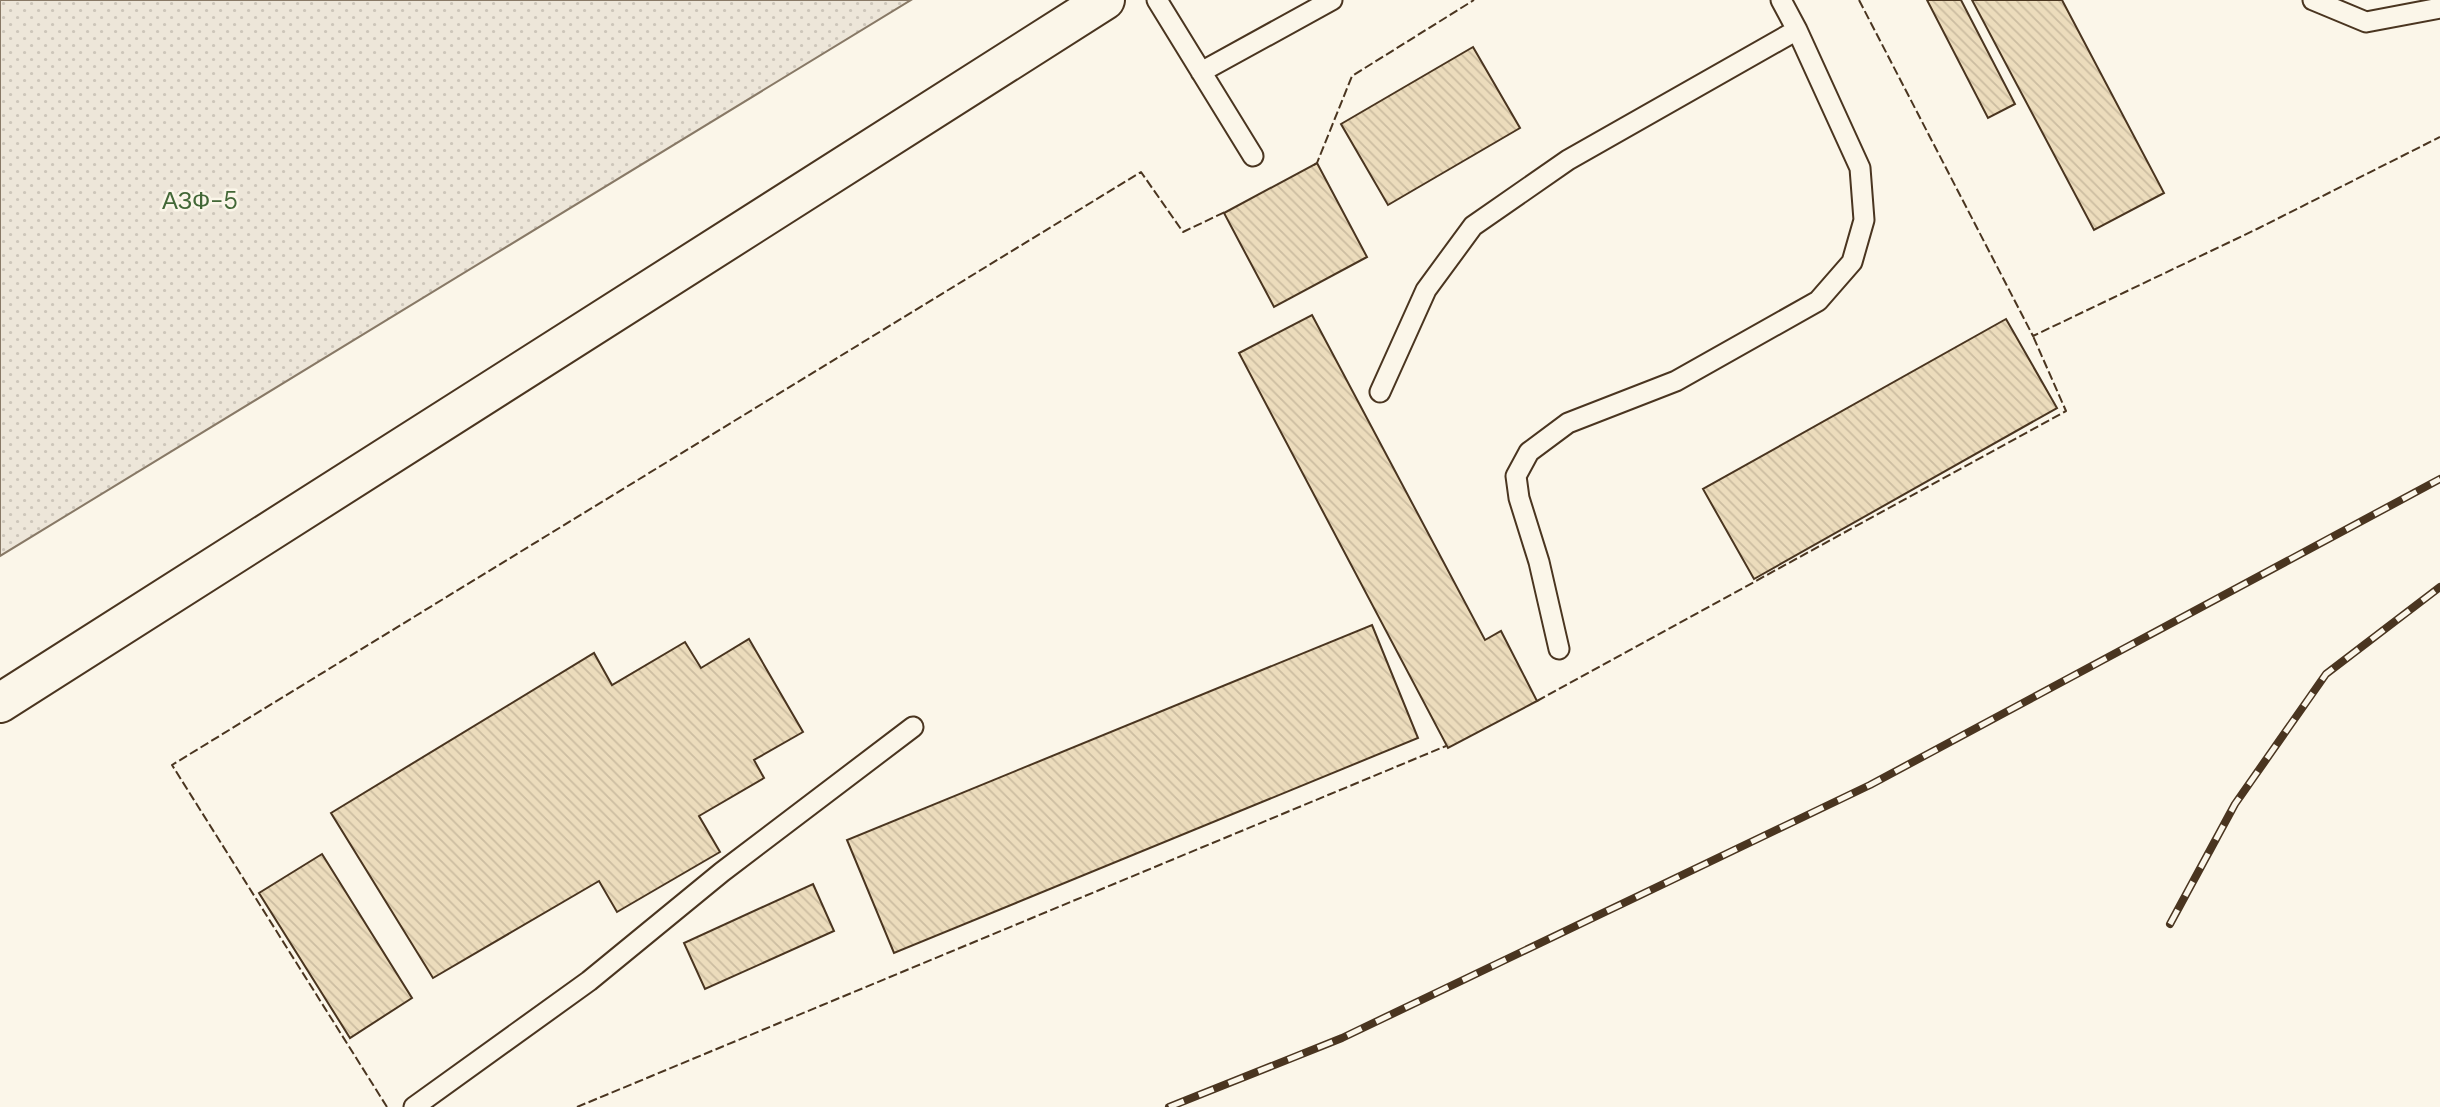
<svg xmlns="http://www.w3.org/2000/svg" width="2440" height="1107" viewBox="0 0 2440 1107" font-family="'DM Sans',sans-serif">
<style>
.garden{fill:url(#garden-dots);stroke:#887966;stroke-width:2}
.building{fill:url(#building-back-hatch);stroke:#4a3520;stroke-width:2}
.lines{fill:none;stroke-linecap:round;stroke-linejoin:round}
.lane-casing{stroke:#4a3520;stroke-width:23}
.secondary-casing{stroke:#4a3520;stroke-width:42}
.lane{stroke:#fbf6e9;stroke-width:19}
.secondary{stroke:#fbf6e9;stroke-width:38}
.rail-casing{stroke:#4a3520;stroke-width:8}
.rail{stroke:#fbf6e9;stroke-width:5;stroke-dasharray:16;stroke-linecap:butt}
.fence{stroke:#4a3520;stroke-width:2;stroke-dasharray:9 3.5;stroke-linecap:butt}
.labels{text-anchor:middle;stroke-width:5;stroke-linejoin:round;paint-order:stroke}
.park-label{font-size:24px;fill:#436837;stroke:#fbf6e9}
</style>
<defs>
<pattern id="garden-dots" width="8" height="8" patternUnits="userSpaceOnUse" patternTransform="scale(1.75)"><rect width="8" height="8" fill="#ede6d9"/><path d="M2 2h.1M6 6h.1" fill="none" stroke="#cdc6ba" stroke-width="1.8" stroke-linecap="round"/></pattern>
<pattern id="building-back-hatch" width="6" height="6" patternUnits="userSpaceOnUse" patternTransform="scale(1.75)"><rect width="6" height="6" fill="#ecdcbc"/><path d="M-1 5l2 2M0 0l6 6M5-1l2 2" fill="none" stroke="#ccbda1"/></pattern>
</defs>
<rect width="100%" height="100%" fill="#fbf6e9"/>
<path class="garden" d="M0,0H911L0,556Z"/>
<path class="building" d="M1927,0H1961L2015,104L1988,118Z
M1972,0H2062L2164,193L2094,230Z
M1473,47L1520,128L1388,205L1341,124Z
M1317,163L1367,257L1274,307L1224,213Z
M1312,315L1485,640L1501,631L1537,701L1448,748L1239,353Z
M2006,319L2057,408L1754,579L1703,489Z
M1372,625L1418,738L894,953L847,840Z
M749,639L803,732L754,760L764,778L699,816L720,852L617,912L599,881L433,978L331,813L594,653L612,685L685,642L701,668Z
M322,854L412,998L350,1038L259,893Z
M813,884L834,931L705,989L684,943Z"/>
<g class="lines">
<g class="lane-casing">
<path id="lane" d="M1157,0L1253,156
M2313,0L2366,22L2440,8
M1201,72L1332,0
M1380,392L1426,290L1473,226L1568,160L1797,30
M1559,649L1539,562L1519,498L1516,476L1529,452L1568,423L1676,381L1818,301L1852,262L1864,220L1860,168L1797,30L1781,0
M414,1107L589,981L722,872L913,727"/>
</g>
<g class="secondary-casing">
<path id="secondary" d="M0,703L1105,0"/>
</g>
<use href="#lane" class="lane"/>
<use href="#secondary" class="secondary"/>
<g class="rail-casing">
<path id="rail" d="M2170,924L2235,804L2326,674L2440,587
M1169,1107L1342,1038L1870,785L2440,479"/>
</g>
<use href="#rail" class="rail"/>
<path class="fence" d="M1859,0L2033,336L2257,229L2440,137
M1314,165L1317,163L1352,76L1474,0
M1537,701L2066,411L2033,336
M387,1107L172,765L1141,172L1183,232L1227,211
M577,1107L1446,746"/>
</g>
<g class="labels">
<g class="park-label">
<text x="200" y="209">АЗФ-5</text>
</g>
</g>
</svg>
